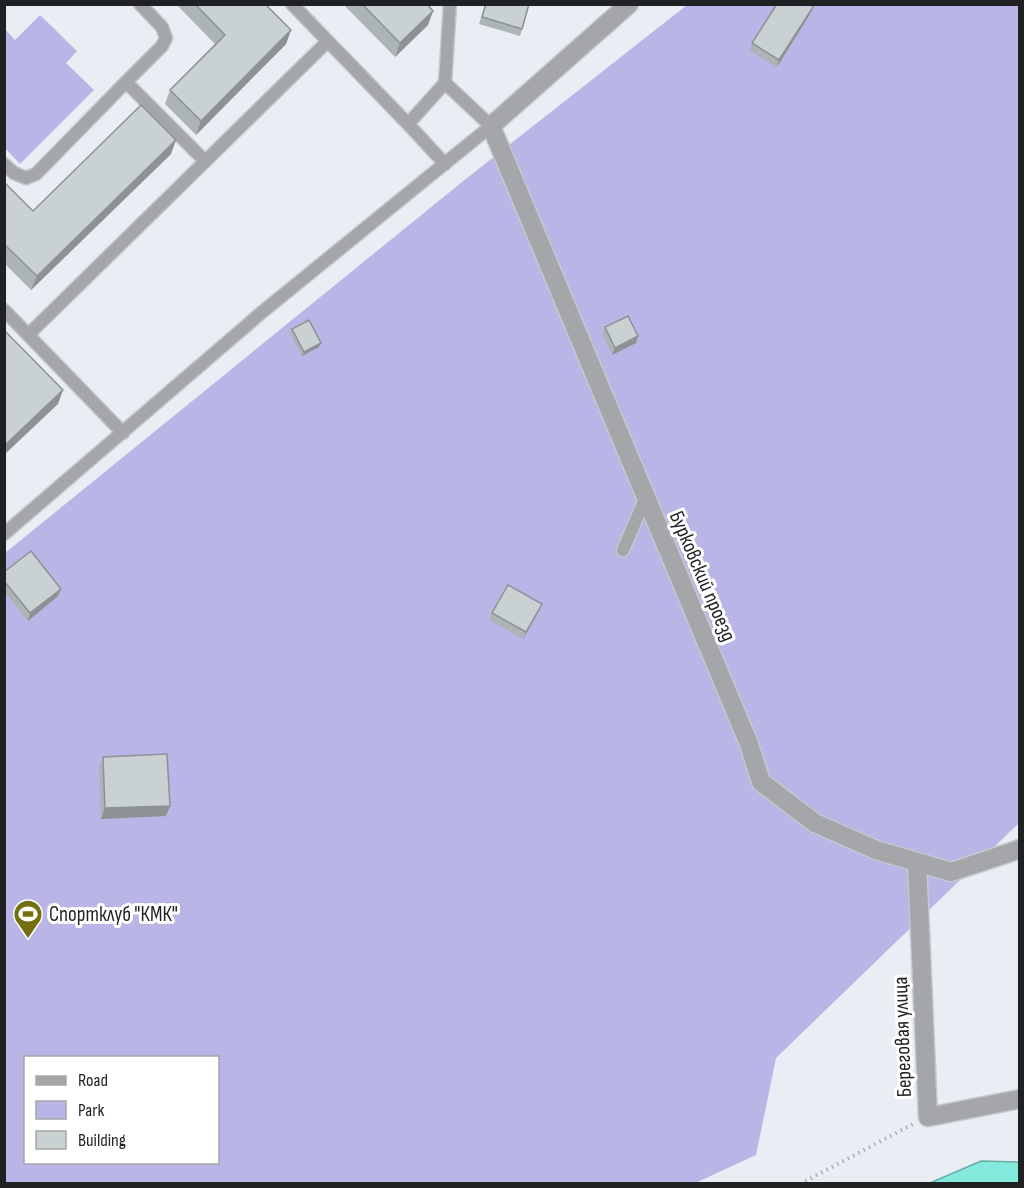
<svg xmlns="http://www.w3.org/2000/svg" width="1024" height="1188" viewBox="0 0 1024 1188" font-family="'Sofia Sans Condensed',sans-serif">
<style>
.green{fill:#b9b5e6;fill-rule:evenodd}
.water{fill:#84eadd;stroke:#66aea5;stroke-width:1.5}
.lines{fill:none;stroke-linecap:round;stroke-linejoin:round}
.service-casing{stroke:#c4c9ce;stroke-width:15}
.minor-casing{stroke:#c4c9ce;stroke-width:21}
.path{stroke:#aaafb3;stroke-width:4;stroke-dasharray:1.5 4.5;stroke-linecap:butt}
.service{stroke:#a5a6a9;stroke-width:12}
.minor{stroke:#a5a6a9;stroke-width:18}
.wall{fill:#adb4b5}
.shaded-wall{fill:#8d9294}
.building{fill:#c9d1d3;stroke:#8d9294;stroke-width:1.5}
.labels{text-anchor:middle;stroke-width:6;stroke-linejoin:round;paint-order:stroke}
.street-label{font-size:21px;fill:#1f2123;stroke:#fff}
.poi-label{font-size:21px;fill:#1f2123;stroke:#fff;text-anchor:start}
</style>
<rect width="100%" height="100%" fill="#e8eef3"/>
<path class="green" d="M687,5H1019V823L776,1058L756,1155L693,1184H5V553L462,182ZM26,1058H218V1162H26Z
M40,15L77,51L66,63L94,90L20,164L5,148V29L15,40Z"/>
<path class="water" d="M981,1161L1019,1162V1183H930Z"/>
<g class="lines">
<g class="service-casing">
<path id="service" d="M292,4L408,124L445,164
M126,82L162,46L166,38L162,27L140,4
M445,83L450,4
M4,164L14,173L26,178L36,174L126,82L205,161
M4,310L123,433
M28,335L328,41
M4,534L261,313L491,126L445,83L408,124
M623,550L646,497"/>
</g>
<g class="minor-casing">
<path id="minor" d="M629,4L491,126L749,744L761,782L815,823L876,850L951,872L1020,849
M917,862L928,1117L1020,1099"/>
</g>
<path class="path" d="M800,1184L913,1124"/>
<use href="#service" class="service"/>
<use href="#minor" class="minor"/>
</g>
<path class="wall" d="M176,4H265L291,30L286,44L196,135L165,104L170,90L215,44Z
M343,4H427L433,11L428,25L395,57Z
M485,4H529L520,36L479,24Z
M813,7L810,14L777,67L750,51L752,43Z
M171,154L31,290L4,263V182L33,211Z
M605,327L638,336L636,343L612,355L602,334Z
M292,329L319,347L302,356L290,333Z
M4,572L58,596L28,621L4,591Z
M542,604L539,611L523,639L489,620L492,613Z
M103,757L166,816L101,819L99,767Z"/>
<path class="shaded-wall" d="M813,7L810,14L777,67L779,60Z
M433,11L428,25L395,57L400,43Z
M291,30L286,44L196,135L201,121Z
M176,140L171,154L31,290L37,276Z
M638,336L636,343L612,355L615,348Z
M321,343L319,347L302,356L304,352Z
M63,390L58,404L4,455V446Z
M61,589L58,596L28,621L30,613Z
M542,604L539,611L523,639L526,632Z
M170,806L166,816L101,819L105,808Z"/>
<path class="building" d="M195,4H265L291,30L201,121L170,90L225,35Z
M362,4H427L433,11L400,43Z
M486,4H529L522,29L482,17Z
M777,4H809L813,7L779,60L752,43Z
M141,105L176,140L37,276L4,244V182L33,211Z
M628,316L638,336L615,348L605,327Z
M309,320L321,343L304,352L292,329Z
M4,330L63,390L4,446Z
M31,551L61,589L30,613L4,581V572Z
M508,585L542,604L526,632L492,613Z
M167,754L170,806L105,808L103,757Z"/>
<defs>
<g id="stadium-pin" transform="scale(1.5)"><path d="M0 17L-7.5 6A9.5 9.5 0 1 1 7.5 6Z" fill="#747012" stroke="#fff"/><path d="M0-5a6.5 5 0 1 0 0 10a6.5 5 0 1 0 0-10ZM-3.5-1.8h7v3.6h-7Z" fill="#fff"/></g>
</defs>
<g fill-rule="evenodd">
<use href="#stadium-pin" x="28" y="914"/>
</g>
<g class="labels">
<g class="street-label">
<text transform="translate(703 576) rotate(67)" y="7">Бурковский проезд</text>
<text transform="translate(902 1037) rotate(-92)" y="7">Береговая улица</text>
</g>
<g class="poi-label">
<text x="49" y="921">Спортклуб "КМК"</text>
</g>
</g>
<rect width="1024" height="1188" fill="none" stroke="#1f2123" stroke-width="12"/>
<rect x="24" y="1056" width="195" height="108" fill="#ffffff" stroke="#a5a6a7" stroke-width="1.5"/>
<rect x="36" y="1076" width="30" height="9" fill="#a5a6a9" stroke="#a5a6a7" stroke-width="1.5"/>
<text x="78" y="1086" font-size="18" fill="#1f2123">Road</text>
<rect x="36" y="1101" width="30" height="18" fill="#b9b5e6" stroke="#a5a6a7" stroke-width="1.5"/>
<text x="78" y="1116" font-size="18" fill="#1f2123">Park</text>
<rect x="36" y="1131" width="30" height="18" fill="#c9d1d3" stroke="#a5a6a7" stroke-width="1.5"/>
<text x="78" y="1146" font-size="18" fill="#1f2123">Building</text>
</svg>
